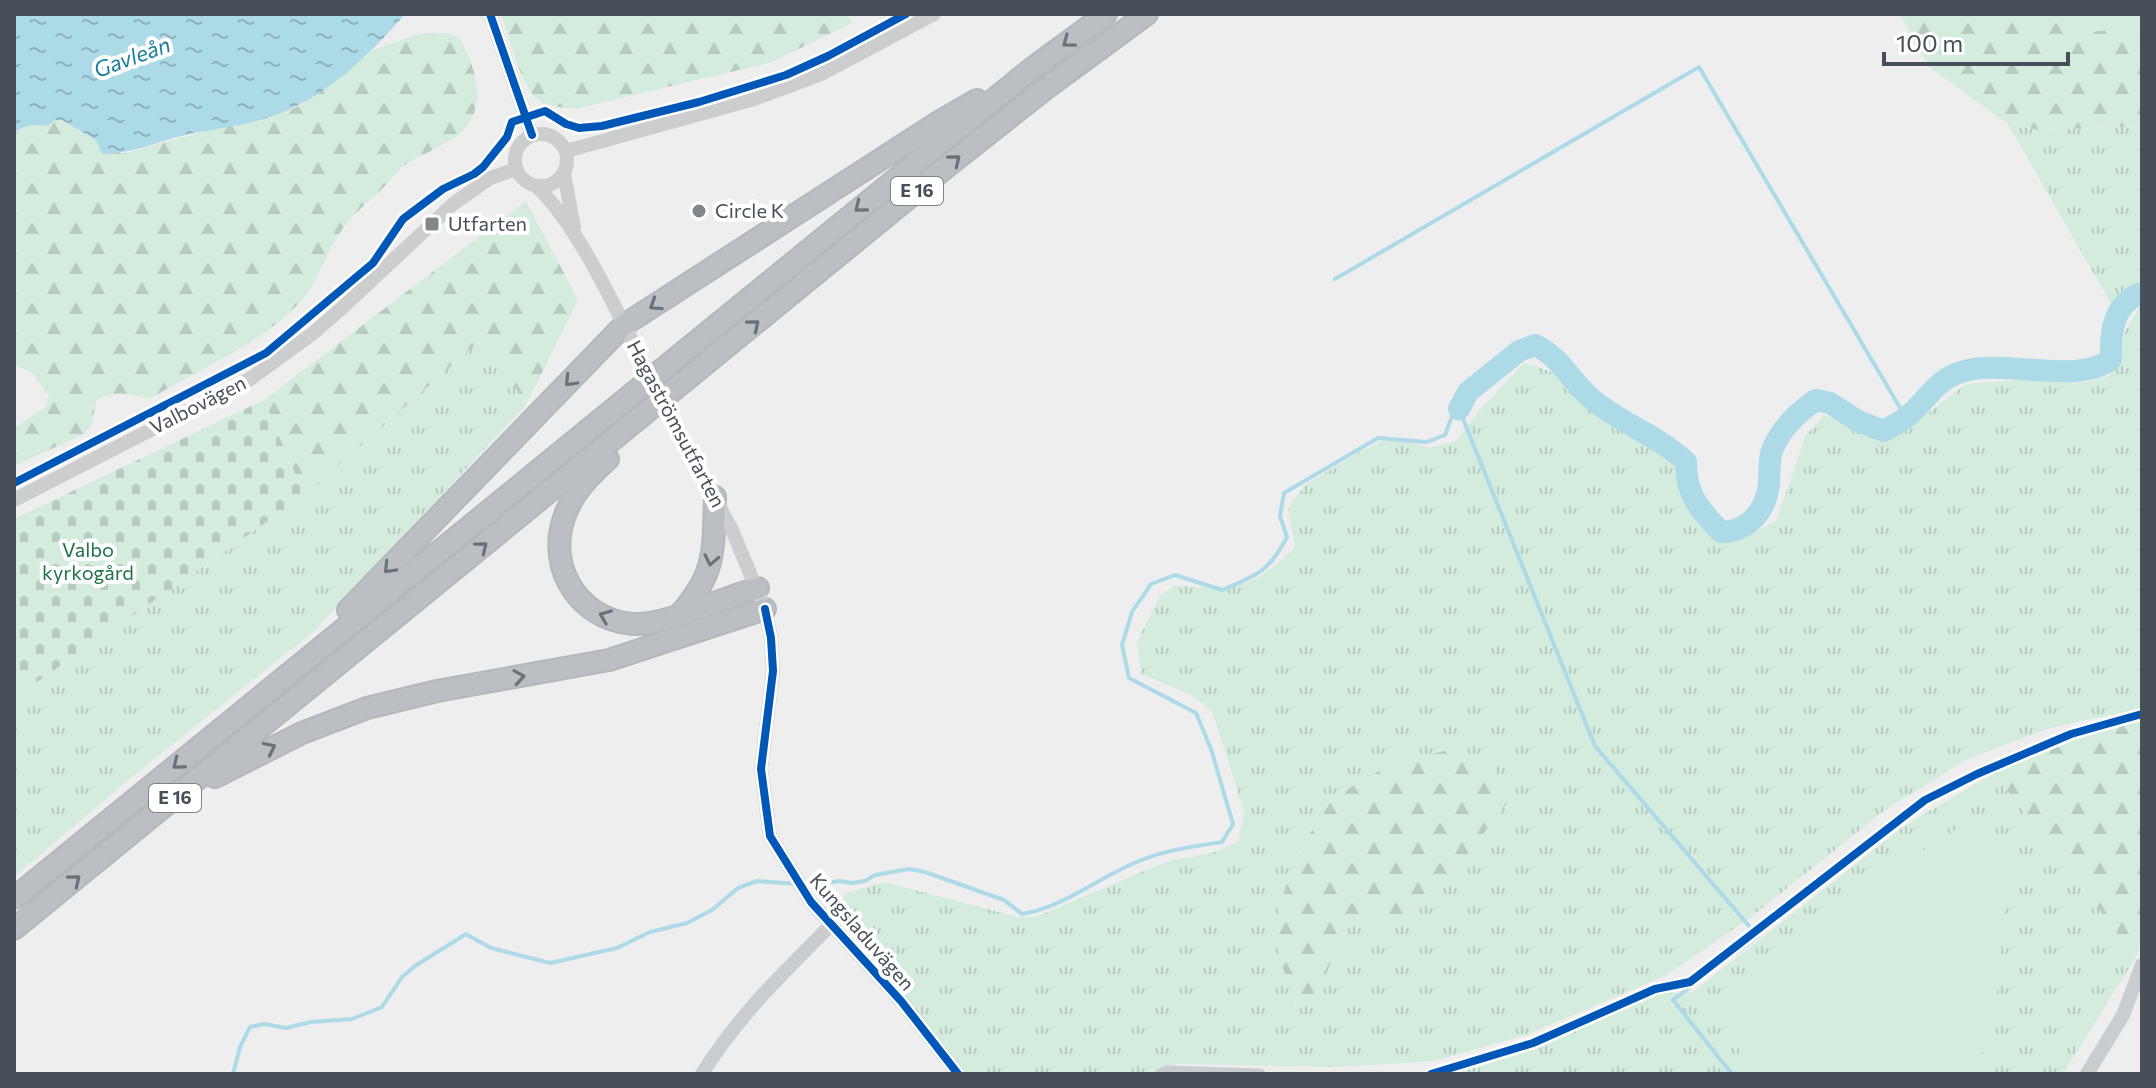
<svg xmlns="http://www.w3.org/2000/svg" width="2156" height="1088" viewBox="0 0 2156 1088" font-family="Commissioner,sans-serif">
<style>
.grass{fill:url(#grass-tufts);fill-rule:evenodd}
.forest{fill:url(#forest-firs)}
.cemetery{fill:url(#cemetery-stones)}
.pitch{fill:#d4ecdd}
.water{fill:url(#water-ripples)}
.lines{fill:none;stroke-linecap:round;stroke-linejoin:round}
.stream{stroke:#acdae7;stroke-width:4}
.river{stroke:#acdae7;stroke-width:22}
.motorway-casing{stroke:#b4b8bc;stroke-width:24}
.minor{stroke:#cacdcf;stroke-width:11}
.tertiary{stroke:#cacdcf;stroke-width:14}
.secondary{stroke:#cbcdcf;stroke-width:14}
.motorway{stroke:#bbbfc4;stroke-width:20}
.secondary-bridge{stroke:#cbcdcf;stroke-width:14}
.cycleway-casing{stroke:#fff;stroke-width:13}
.cycleway{stroke:#0057b8;stroke-width:8}
.oneway{stroke:#6a7179}
.poi-dot{fill:#82878d;stroke:#fff;stroke-width:3}
.labels{text-anchor:middle;stroke-width:8;stroke-linejoin:round;paint-order:stroke}
.shield{fill:#fff;stroke:#7e848b;stroke-width:2}
.shield-label{font-size:18px;font-weight:bold;fill:#475059}
.poi-label{font-size:20px;fill:#475059;stroke:#fff;text-anchor:start}
.street-label{font-size:20px;fill:#475059;stroke:#fff}
.park-label{font-size:20px;fill:#1e7349;stroke:#fff}
.water-label{font-size:22px;font-style:italic;fill:#187f9b;stroke:#fff}
</style>
<defs>
<pattern id="grass-tufts" width="24" height="20" patternUnits="userSpaceOnUse" patternTransform="scale(2)"><rect width="24" height="20" fill="#d4ecdd"/><path d="M3 7l-1-3M5 7V3M7 7l1-3M15 17l-1-3M17 17v-4M19 17l1-3" fill="none" stroke="#b7ccc0"/></pattern>
<pattern id="forest-firs" width="22" height="20" patternUnits="userSpaceOnUse" patternTransform="scale(2)"><rect width="22" height="20" fill="#d4ecdd"/><path d="M5 1l3.5 6h-7zM16 11l3.5 6h-7z" fill="#b7ccc0"/></pattern>
<pattern id="cemetery-stones" width="16" height="16" patternUnits="userSpaceOnUse" patternTransform="scale(2)"><rect width="16" height="16" fill="#d4ecdd"/><path d="M2 7V4a2 2 0 0 1 4 0v3zM10 15v-3a2 2 0 0 1 4 0v3z" fill="#b7ccc0"/></pattern>
<pattern id="water-ripples" width="26" height="14" patternUnits="userSpaceOnUse" patternTransform="scale(2)"><rect width="26" height="14" fill="#acdae7"/><path d="M2 4q2-2 4 0t4 0M15 11q2-2 4 0t4 0" fill="none" stroke="#8eb3be"/></pattern>
</defs>
<rect width="100%" height="100%" fill="#efeeee"/>
<path class="grass" d="M2008,124L2040,130L2142,126V283L2129,290L2114,309Z
M2141,305L2142,708L2050,728L1968,759L1885,810L1751,917L1667,975L1526,1035L1435,1061L1338,1067L1177,1064L1147,1074H952L850,939L843,894L884,882L1018,917H1036L1165,862L1212,853L1238,842L1244,812L1213,713L1192,695L1141,674L1137,642L1160,596L1175,585C1233,592 1252,588 1295,548L1288,508L1305,485L1361,451L1391,437L1430,448L1457,441L1477,413L1524,363L1552,372L1585,399L1672,453L1693,506L1717,539L1748,535L1776,521L1806,435L1824,415L1861,428L1900,434L1966,384L2028,379L2084,383L2108,376L2121,361L2124,333ZM1507,803L1446,882L1407,914H1379L1352,920L1319,988L1297,1010L1281,960L1279,948Z
M484,337L526,405L312,633L138,772L14,877V698L304,496Z
M1994,773L2136,957L2063,1074H1447L1543,1045L1660,993L1693,992L1904,826Z"/>
<path class="forest" d="M501,14H847L852,23L772,62L580,108C566,108 553,108 541,102C521,91 509,36 501,14Z
M1900,14H2141L2142,126L2040,130L2008,124L1929,67Z
M446,33L460,38C472,61 485,94 471,120C457,144 422,152 401,168C393,175 388,184 380,191C363,206 347,220 335,240C324,259 318,281 303,299C265,341 208,365 160,393L148,399C129,393 113,390 96,401L92,424L84,434L14,466V428L46,407L49,397L32,372L14,365L16,157L14,133C25,125 35,124 48,126L53,121L62,120L122,154L213,129L268,118L302,105L375,49L419,34Z
M526,201L578,300L526,405L484,337L304,496L264,400Z
M2136,707H2142V938L2136,957L1994,773L2070,742Z
M1448,750L1495,766L1507,803L1446,882L1407,914H1379L1352,920L1319,988L1298,1011L1280,960L1279,948V912L1293,859L1334,797L1391,764Z"/>
<path class="cemetery" d="M264,400L304,496L14,698V519Z"/>
<path class="pitch" d="M2076,14H2142V58L2134,28L2077,33Z
M1982,813L2011,855L1992,1042L1964,1074H1756L1718,1020L1848,898Z"/>
<path class="water" d="M14,14H405C369,56 323,100 270,117C243,126 213,129 185,135C157,142 131,154 102,154L96,140L62,120L53,121L48,126C35,124 25,125 14,133Z"/>
<g class="lines">
<path class="stream" d="M1335,279L1699,67L1906,418
M805,885L840,881L852,883L865,881L875,875L909,869L925,872L1004,900L1022,914C1061,908 1094,881 1130,865C1159,851 1190,847 1222,842L1233,824L1211,749L1196,713L1129,678L1122,645L1132,612L1151,584L1175,575L1222,590C1257,575 1269,572 1287,537L1280,516L1284,493L1378,438L1427,442L1445,435L1451,419L1459,409L1595,746L1749,926
M1736,953L1758,936
M1694,984L1673,1000L1732,1074
M233,1074L240,1047L250,1027L264,1024L286,1028L311,1022L352,1019L382,1007L402,977L415,966L466,934L491,948L550,963L617,948L650,932L687,923L712,910L738,888L757,881L797,884"/>
<path class="river" d="M1459,409L1468,392L1519,351L1535,345C1561,357 1572,383 1593,400C1622,424 1659,436 1686,462C1686,495 1699,509 1721,532C1748,532 1766,511 1769,484C1770,472 1768,457 1774,446C1783,426 1798,412 1816,400L1830,403L1858,421L1884,431C1893,425 1903,421 1910,414C1929,398 1936,380 1961,372C2003,358 2079,386 2111,359C2110,333 2113,303 2142,293"/>
<g class="motorway-casing">
<path id="motorway" d="M608,459C593,473 578,487 569,506C542,559 574,619 633,624C665,626 724,597 758,588
M348,610L624,325L937,123L977,100
M680,614C717,572 713,550 715,497
M215,777L302,733L367,708L437,691L609,660L765,609
M14,898L934,148L1030,70L1106,14
M14,929L944,169L1045,89L1147,14"/>
</g>
<path class="minor" d="M1160,1074L1167,1071L1260,1074
M1431,1074L1533,1043L1655,989L1690,982L1925,800L1977,774L2071,734L2142,714"/>
<path class="tertiary" d="M490,14L532,135
M765,609L771,638L773,671L761,769L770,836L811,902L901,1001L958,1074
M702,1074C737,1017 784,972 831,925
M2087,1074L2123,1015L2142,965"/>
<path class="secondary" d="M515 160a26 26 0 1 1 52 0a26 26 0 1 1-52 0Z
M566,151L751,100L795,84L821,74L934,14
M564,174L574,227
M536,186C576,222 616,309 641,359
M674,422L732,530L765,609
M14,500L250,379L312,334L341,309L453,204L490,178L516,169"/>
<use href="#motorway" class="motorway"/>
<path class="secondary-bridge" d="M641,359L674,422"/>
<g class="cycleway-casing">
<path id="cycleway" d="M490,14L532,135
M14,483L266,353L373,263L403,219L443,189L474,174L483,167L507,137L512,122L545,111L566,124L579,128L602,126L699,102L786,75L828,56L906,14
M765,609L771,638L773,671L761,769L770,836L811,902L901,1001L958,1074
M1431,1074L1533,1043L1655,989L1690,982L1925,800L1977,774L2071,734L2142,714"/>
</g>
<use href="#cycleway" class="cycleway"/>
</g>
<defs><path id="oneway-chevron" d="M-2-3.5L2.5 0L-2 3.5" fill="none" stroke-width="1.6" stroke-linecap="round" stroke-linejoin="round" transform="scale(2)"/></defs>
<g class="oneway">
<use href="#oneway-chevron" transform="translate(1068 42) rotate(143)"/>
<use href="#oneway-chevron" transform="translate(955 160) rotate(-39)"/>
<use href="#oneway-chevron" transform="translate(860 207) rotate(141)"/>
<use href="#oneway-chevron" transform="translate(655 305) rotate(147)"/>
<use href="#oneway-chevron" transform="translate(754 325) rotate(-40)"/>
<use href="#oneway-chevron" transform="translate(570 381) rotate(134)"/>
<use href="#oneway-chevron" transform="translate(482 547) rotate(-39)"/>
<use href="#oneway-chevron" transform="translate(711 560) rotate(102)"/>
<use href="#oneway-chevron" transform="translate(389 568) rotate(134)"/>
<use href="#oneway-chevron" transform="translate(605 616) rotate(-158)"/>
<use href="#oneway-chevron" transform="translate(519 677) rotate(-9)"/>
<use href="#oneway-chevron" transform="translate(270 748) rotate(-26)"/>
<use href="#oneway-chevron" transform="translate(178 764) rotate(141)"/>
<use href="#oneway-chevron" transform="translate(75 880) rotate(-39)"/>
</g>
<g class="poi-dot">
<circle cx="699" cy="211" r="8"/>
<rect x="424" y="216" width="16" height="16" rx="4"/>
</g>
<g class="labels">
<g class="shield">
<rect x="891" y="177" width="52" height="28" rx="6"/>
<rect x="149" y="784" width="52" height="28" rx="6"/>
</g>
<g class="shield-label">
<text x="917" y="197">E 16</text>
<text x="175" y="804">E 16</text>
</g>
<g class="poi-label">
<text x="715" y="218">Circle K</text>
<text x="448" y="231">Utfarten</text>
</g>
<g class="street-label">
<text transform="translate(198 405) rotate(-27)" y="7">Valbovägen</text>
<text transform="translate(676 424) rotate(62)" y="7">Hagaströmsutfarten</text>
<text transform="translate(862 932) rotate(49)" y="7">Kungsladuvägen</text>
</g>
<g class="park-label">
<text x="88" y="557">Valbo<tspan x="88" dy="23">kyrkogård</tspan></text>
</g>
<g class="water-label">
<text transform="translate(132 57) rotate(-20)" y="8">Gavleån</text>
</g>
</g>
<rect width="2156" height="1088" fill="none" stroke="#475059" stroke-width="32"/>
<path d="M1884 52v12h184v-12" fill="none" stroke="#475059" stroke-width="4"/>
<text x="1896" y="52" font-size="24" fill="#475059" stroke="#ffffff" stroke-width="6" paint-order="stroke">100 m</text>
</svg>
